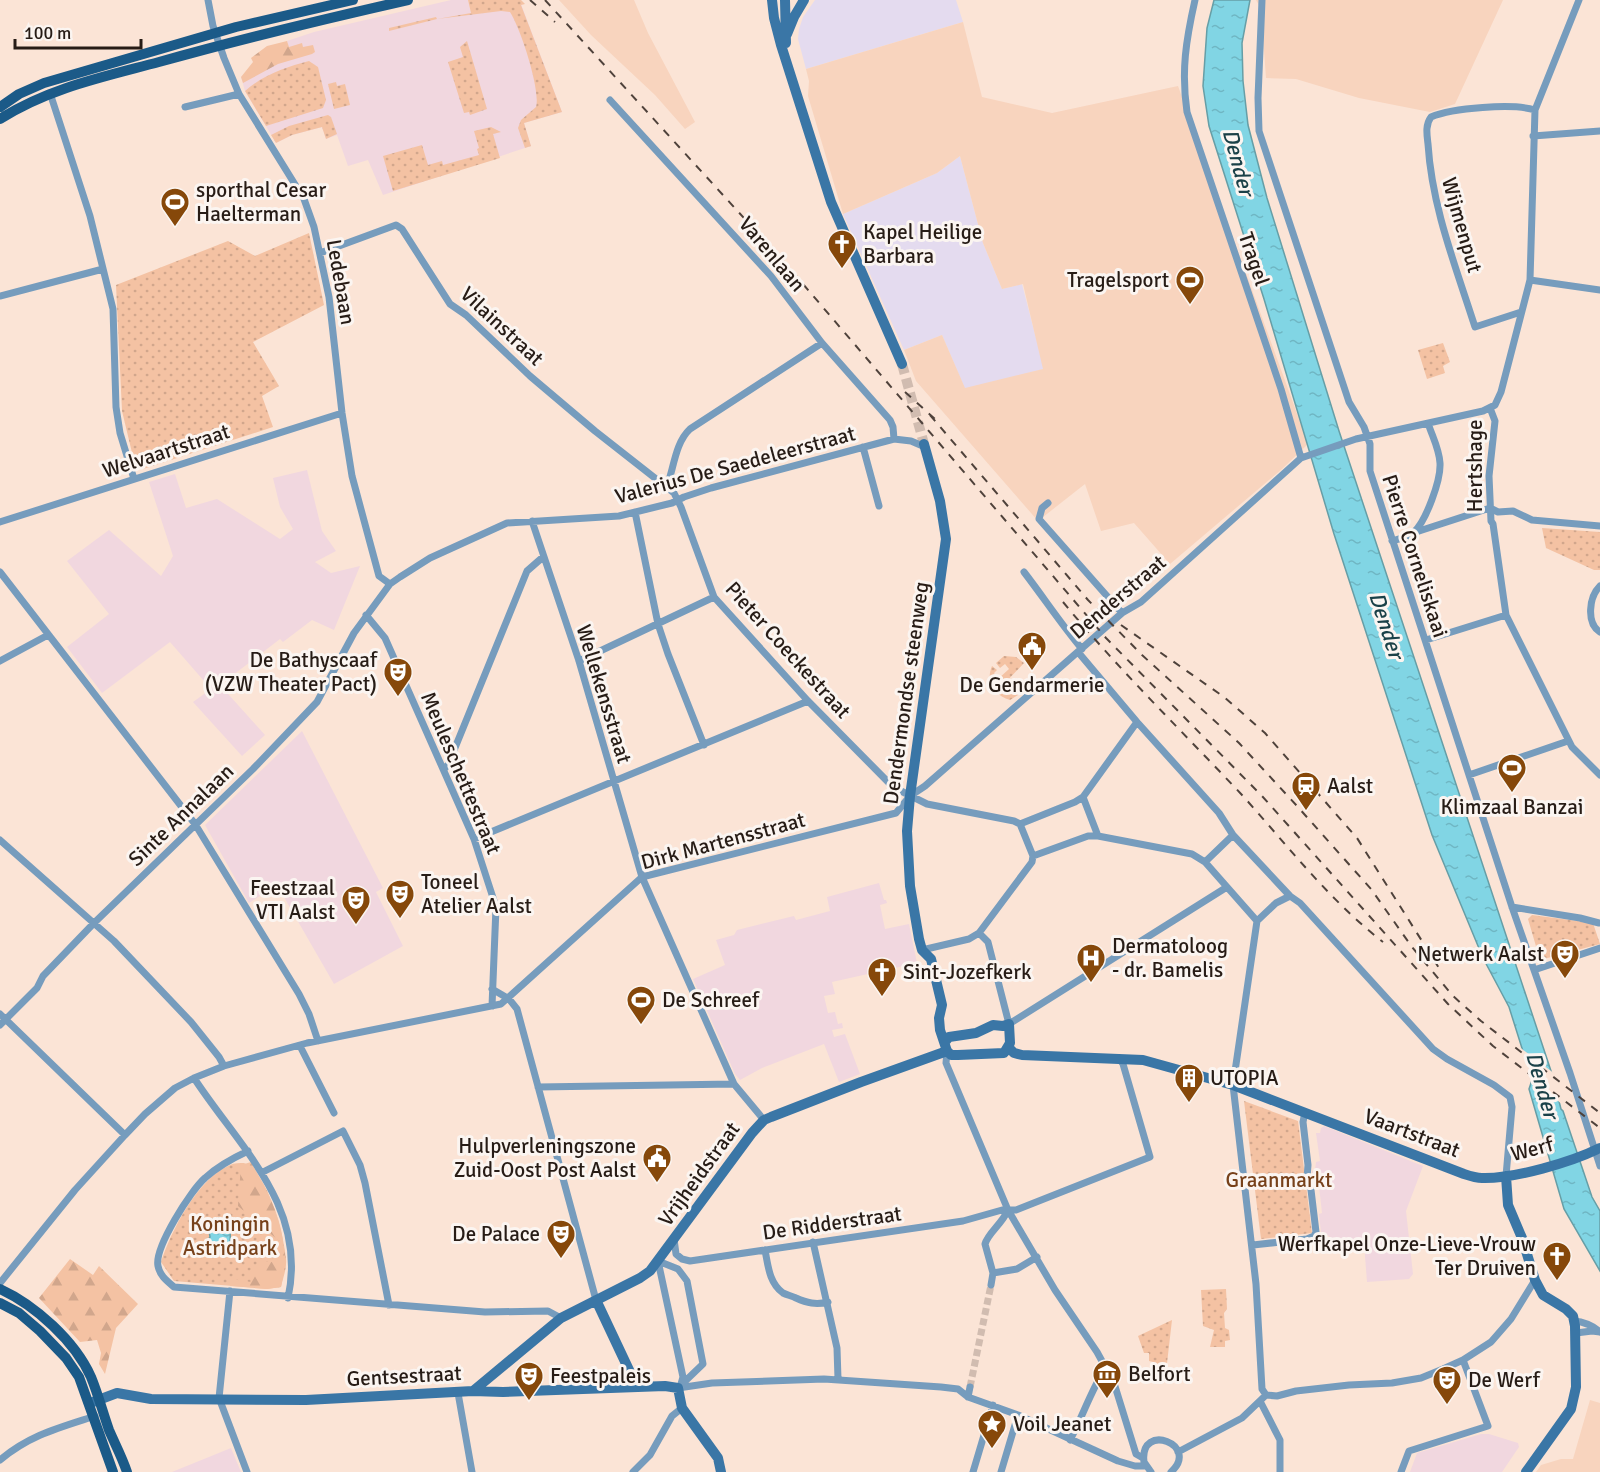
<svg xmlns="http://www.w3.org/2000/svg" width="1600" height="1472" viewBox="0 0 1600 1472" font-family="Signika,sans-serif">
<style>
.commercial{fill:#e4dbef}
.built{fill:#f8d4be}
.education{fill:#f1d7df}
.green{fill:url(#green-dots)}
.forest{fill:url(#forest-firs)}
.water{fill:url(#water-ripples);stroke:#669ea6;stroke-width:1.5}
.pier{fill:#fbe4d6}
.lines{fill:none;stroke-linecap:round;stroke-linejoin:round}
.street-tunnel{stroke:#d1bcb0;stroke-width:7;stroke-dasharray:7 3.5;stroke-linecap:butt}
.secondary-tunnel{stroke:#d1bcb0;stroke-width:10;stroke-dasharray:10 5;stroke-linecap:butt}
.street{stroke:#769cbd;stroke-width:7}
.secondary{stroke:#3a76a6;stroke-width:10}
.primary{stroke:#1b5a88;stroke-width:10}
.rail{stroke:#4f423b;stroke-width:2;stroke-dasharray:8 8;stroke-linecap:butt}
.labels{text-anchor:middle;stroke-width:6;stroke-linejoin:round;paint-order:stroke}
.poi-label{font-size:21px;fill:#271c16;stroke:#fbf5f1;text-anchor:start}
.street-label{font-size:21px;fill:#271c16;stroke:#fbf5f1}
.park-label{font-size:21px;fill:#77411a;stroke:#fbf5f1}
.water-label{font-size:22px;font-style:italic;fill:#1a4148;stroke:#fbf5f1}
</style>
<defs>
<pattern id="green-dots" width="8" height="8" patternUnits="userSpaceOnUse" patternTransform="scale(1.5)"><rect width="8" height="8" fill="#f4c2a3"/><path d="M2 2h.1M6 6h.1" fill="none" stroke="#d1a68c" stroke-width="1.8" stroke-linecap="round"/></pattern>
<pattern id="forest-firs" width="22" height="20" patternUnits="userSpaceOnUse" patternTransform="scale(1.5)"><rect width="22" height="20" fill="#f4c2a3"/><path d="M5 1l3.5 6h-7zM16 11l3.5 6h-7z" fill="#d1a68c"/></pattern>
<pattern id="water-ripples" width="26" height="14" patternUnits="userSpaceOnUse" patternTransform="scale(1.5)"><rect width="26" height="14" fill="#81d5e4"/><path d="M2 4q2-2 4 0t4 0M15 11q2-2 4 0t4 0" fill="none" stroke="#6fb6c3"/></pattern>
</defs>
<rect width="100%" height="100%" fill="#fbe4d6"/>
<path class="commercial" d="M815,0H956L963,22L806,69L798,39L799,29L803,17Z
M960,156L983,243L1002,289L1022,284L1044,369L965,389L942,335L904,350L843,214L937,173Z"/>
<path class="built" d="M559,0H634L648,33L695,122L685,129L655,95L591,35Z
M1256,0H1503L1455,104L1430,112L1359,98L1296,79L1266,78L1261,9Z
M963,22L982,97L1052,113L1178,86L1308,444L1282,469L1170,564L1134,523L1101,531L1085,484L1038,521L916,381L904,350L942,335L965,388L1043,369L1023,284L1002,289L983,243L960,156L937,173L843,214L808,96L809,81L806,69Z
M1590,1400L1600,1403V1472H1536L1541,1465L1561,1459H1573Z"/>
<path class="education" d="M451,0H468L471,12L521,4L562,112L524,123L531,146L383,195L368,160L348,166L337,135L326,139L322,127L292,135L276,143L245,91L241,77L290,53L287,41L314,32Z
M307,470L322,531L336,551L315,562L331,573L360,566L334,630L312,620L283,642L280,639L220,685L265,735L242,756L193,702L211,689L170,642L102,693L67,647L109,614L67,561L109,530L161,576L173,556L149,482L175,474L186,508L217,499L280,539L293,529L280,507L273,478Z
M302,731L383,888L376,892L403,946L334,984L277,885L249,903L205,825Z
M879,883L884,900H886L887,903L880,905L885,929L909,924L917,963L832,982L835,994L824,996L828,1013L835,1012L838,1024L842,1023L843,1028L832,1030L834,1037L845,1034L860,1074L839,1082L824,1044L762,1068L740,1080L735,1074L693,979L725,965L716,940L734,935L737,930L794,916L796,920L830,911L827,897Z
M1324,1126L1423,1166L1406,1211L1413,1274L1409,1279L1367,1282L1364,1243L1331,1247L1329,1236L1321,1233L1319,1214L1322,1213L1319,1186L1317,1182L1313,1183L1312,1171L1315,1170L1316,1162L1320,1161L1316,1133H1320L1321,1128Z
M1481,1434H1489L1518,1443L1519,1447L1502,1472H1410L1417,1453Z
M231,1448L241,1472H172Z"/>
<path class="green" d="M468,0H521L525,4L521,5L562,112L524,123L531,146L525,148L518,128L521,120L536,107C541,90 520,27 510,12L501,11L437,19L389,31V28L436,17L437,19L471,13Z
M467,41L487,109L470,115L469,112L464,113L448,62L463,57L460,47Z
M309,61L318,67L326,100L323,108L266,126L245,91C263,75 286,67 309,61Z
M336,82L337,86L345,84L350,105L334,109L328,84Z
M328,115L331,117L337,134L326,139L322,127L292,135L276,143L271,135L289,126Z
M491,127L501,132L493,134L500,158L393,191L383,156L422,145L428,165L442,161L443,165L479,155L477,149L479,148L474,131Z
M309,233L324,305L253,342L279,386L262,396L273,427L143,469L134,461L122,411L116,285L228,241L255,256Z
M1443,343L1450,362L1443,366L1445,373L1427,379L1418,350Z
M1542,528L1600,532V570H1594L1546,548Z
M1004,656L1016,657L1024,663L1006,682L1018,695L1010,700C995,695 985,683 992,666L997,670L994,673L998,679L1009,669L1005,664L1000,668L996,663Z
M1532,915L1593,923L1600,944L1540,960L1528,919Z
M1244,1101L1298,1121L1312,1233L1261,1239Z
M244,1163C268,1173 284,1234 286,1259C287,1268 283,1278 281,1287L267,1289L174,1281L161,1262C171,1231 198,1178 230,1165C234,1163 240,1163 244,1163Z
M1226,1289L1227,1309L1224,1313L1225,1328L1229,1330L1230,1340L1225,1341V1347H1210L1214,1330L1203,1326L1201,1290Z
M1172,1320L1166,1372H1156L1153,1362L1149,1361V1353H1144L1138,1336Z"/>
<path class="forest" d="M287,41L289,47L302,43L303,47L313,45L315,52L312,54L278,64L243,83L241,77L253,62L251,58L267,46Z
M251,1162C265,1187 279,1212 283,1240H278L238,1206L241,1165Z
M275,1247L284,1248L286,1261L281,1287L267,1289L230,1286L231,1279L251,1282L253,1270L258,1262H273Z
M70,1259L93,1275L99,1266L138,1304L116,1328L105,1374L99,1364L101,1353L97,1340L80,1342L39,1298Z"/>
<path class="water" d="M1214,0H1250L1242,43L1243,81L1248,125L1267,198L1339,431L1552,1074L1561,1109L1563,1111L1592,1197L1600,1211V1271L1564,1209L1529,1089L1532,1080L1509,1007L1483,958L1432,835L1334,534L1264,299L1209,126L1203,86L1207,28Z
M221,1218C230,1225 231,1231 230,1242C222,1248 216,1249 207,1248L204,1246L210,1237L208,1224L213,1219Z"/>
<path class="pier" d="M1518,1046L1555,1074L1562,1104L1528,1078Z"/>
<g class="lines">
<path class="street-tunnel" d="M970,1387L991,1285"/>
<path class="secondary-tunnel" d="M902,364L924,444"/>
<path class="street" d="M208,0L213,26L224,58L239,94L304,199L314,227L329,297L342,413L352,476L379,576L390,584
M1195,0C1186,40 1181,71 1187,112L1281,389L1301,458
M1262,0L1258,98L1259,131L1349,402L1364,427L1370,444V471L1512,907L1570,1073L1600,1166
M50,93L90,216L113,309L116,407L120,433L134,479
M610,100L771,276L822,343L890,420L893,427L894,439
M185,107L239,94
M1533,136L1600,131
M320,253L396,225L402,229L450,304L466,315L530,376L595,431L674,493L681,507L714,597L808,701L893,787L927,804L1014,821L1020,824
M1530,280L1600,290
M0,296L103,269
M1521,312L1475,327C1456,267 1432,208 1428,144C1427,135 1425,125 1431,117C1452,108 1513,103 1535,110
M1490,408L1495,421L1489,476L1491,521L1493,524L1506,615L1572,747L1600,775
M863,447L879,506
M667,486C674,468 675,443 690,429L822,343
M1048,503L1042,508L1039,519L1122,613
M1490,508L1498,512L1513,511L1532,520L1600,526
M635,512L658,624L668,654L704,745
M532,521L579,661L642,877L734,1084L764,1120
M0,522L342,413
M1413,533L1490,508
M1392,541C1398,539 1409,537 1414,532C1426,521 1441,480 1440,463C1439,448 1432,436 1428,423
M0,572L195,824L299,994L309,1014L318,1041
M1024,572C1044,598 1061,624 1082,649
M1600,586C1589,597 1586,623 1600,632
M366,615L385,638L474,839L496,907L492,1006
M1426,640L1506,615
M1078,652L1137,722L1219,813L1233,835L1290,896L1300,903L1433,1049L1447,1059L1494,1085L1510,1097L1512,1107L1506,1176
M0,661L48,635
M579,661L714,597
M444,769L448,765L527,571L543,557
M1469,775L1568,741
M1083,797L1137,722
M474,839L808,701
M0,840L114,941L191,1022L219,1057L224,1066
M1033,856L1088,836H1098L1192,854L1205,862L1257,921
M1033,856L1020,824L1075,802L1083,797L1098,836
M1205,862L1233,835
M1512,907L1580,918L1599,923
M1257,921L1233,1085L1256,1284L1262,1389L1266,1395
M1257,921L1276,903L1290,896
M979,933L988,942L1009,1024L1227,887
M922,950L969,939L979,933L1032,862L1033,856
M1534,970L1600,948
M492,989L509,999L517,1009L596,1300
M0,1014L125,1135
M0,1025L37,988L43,976L94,923L253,769L317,702L354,633L390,584L400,577L430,558L507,523L619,516L672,503L684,497L711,488L894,439L911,441L925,447
M300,1046L334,1113
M947,1051L946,1063L1008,1210L1055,1290L1097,1352L1114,1383L1136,1454L1143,1458
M194,1078C239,1147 308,1206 288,1298
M538,1087L734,1084
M248,1151C233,1158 218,1166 205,1178C191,1190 154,1248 158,1266C160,1276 167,1281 174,1287L485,1312L548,1311L561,1318
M263,1172L343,1131L360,1165L365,1183L389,1305
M674,1239L676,1254L682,1259L690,1261L963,1221L1002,1210H1016L1150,1157L1123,1064L1119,1058
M813,1242L837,1348L838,1379
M1253,1245L1307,1239L1314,1236L1316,1232L1311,1190L1307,1178L1308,1165L1303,1122L1305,1112
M765,1250C768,1265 769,1283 783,1293C787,1295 792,1296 796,1298C807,1303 816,1305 828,1302
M658,1261L678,1269L687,1281L703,1364L678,1388
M658,1261L683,1377L681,1384
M993,1273L1017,1269L1037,1257
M0,1283L75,1190L125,1135L145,1114L175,1088L194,1078L224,1066L307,1043L501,1004L642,877L896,813L910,796L925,786L1122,613L1141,602L1301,458L1356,439L1483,411L1495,405L1501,392L1530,280L1535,110L1579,0
M991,1285L993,1273L985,1244C988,1233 1002,1224 1008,1210
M230,1291L219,1398L247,1472
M1574,1321C1585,1322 1592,1325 1600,1332
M1576,1333L1592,1331L1600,1332
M678,1388L712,1383L824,1379L941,1387L958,1389L968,1397L1018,1415L1118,1461L1135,1466H1145
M458,1393L472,1472
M968,1397L970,1387
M1260,1401L1280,1440V1472
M1070,1440C1083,1416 1091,1390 1106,1367
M1178,1452L1242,1418L1266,1395L1277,1396L1296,1391L1349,1385L1392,1383L1421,1378L1443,1369L1463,1360L1491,1342L1511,1319L1535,1280
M0,1460C30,1435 58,1428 95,1416
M633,1472L650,1455L672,1416L682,1408
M973,1472L993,1405
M1001,1472L1018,1415
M1151,1472L1144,1462C1139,1421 1201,1445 1171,1472
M1401,1472L1409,1451L1488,1426L1463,1360"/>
<path class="secondary" d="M772,0L774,18L781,45L831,202L902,364
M785,0L786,43
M787,34L794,17L804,0
M924,444L940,501L946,539L910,796L907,831L910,886L919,939L922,950L931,959L942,1005L939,1018L940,1030L947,1051
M945,1042L949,1037L976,1033L993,1025L1003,1026L1009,1024L1010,1043L1004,1053L958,1055H951L947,1051
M1009,1048L1014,1053L1022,1055L1143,1060L1233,1085L1464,1174C1470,1176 1476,1178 1482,1178C1514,1179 1572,1162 1600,1148
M1506,1176L1508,1205L1522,1238L1535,1280L1543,1295L1566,1309L1573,1316L1575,1326L1576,1387L1571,1409L1526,1472
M596,1300L637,1387
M473,1391L561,1318L640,1278L650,1271L752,1133L764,1120L771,1117L861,1082L947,1051
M93,1402L117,1393L151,1399L306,1400L473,1391L503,1392L665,1386L678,1388L682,1408L718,1458L721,1472"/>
<path class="primary" d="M0,107L19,94L44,83L236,27L353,0
M0,119C49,88 103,77 159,62C241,39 324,19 408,0
M0,1289C35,1305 75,1341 91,1377C98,1394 103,1413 109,1430C115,1444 122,1457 127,1472
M0,1303L19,1313L40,1331L66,1358L79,1377L113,1472"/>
<path class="rail" d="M530,0L555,22
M545,0L785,263L1106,638L1262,796L1448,1004L1493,1046L1600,1128
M905,392L936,420
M930,415L1088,600L1142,655L1239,743L1297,806L1371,889L1412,947L1453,996L1481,1021L1600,1113
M1063,602C1119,670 1182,731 1242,795C1288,846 1329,900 1383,942
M1121,625L1224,697L1265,733L1357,838L1439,968"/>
</g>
<defs>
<g id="stadium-pin" transform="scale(1.5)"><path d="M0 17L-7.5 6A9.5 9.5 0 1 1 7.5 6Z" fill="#86480a" stroke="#fbf5f1"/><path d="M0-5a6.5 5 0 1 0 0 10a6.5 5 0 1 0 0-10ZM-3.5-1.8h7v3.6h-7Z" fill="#fff"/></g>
<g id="church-pin" transform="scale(1.5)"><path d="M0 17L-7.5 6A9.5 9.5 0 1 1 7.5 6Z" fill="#86480a" stroke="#fbf5f1"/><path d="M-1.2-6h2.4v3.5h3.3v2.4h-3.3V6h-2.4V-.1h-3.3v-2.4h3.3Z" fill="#fff"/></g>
<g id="civic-pin" transform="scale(1.5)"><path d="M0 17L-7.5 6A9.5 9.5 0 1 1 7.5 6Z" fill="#86480a" stroke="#fbf5f1"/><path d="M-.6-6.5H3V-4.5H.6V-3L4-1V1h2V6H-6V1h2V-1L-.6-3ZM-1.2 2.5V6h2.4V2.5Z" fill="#fff"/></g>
<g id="theatre-pin" transform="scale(1.5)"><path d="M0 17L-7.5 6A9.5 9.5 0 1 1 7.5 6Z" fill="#86480a" stroke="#fbf5f1"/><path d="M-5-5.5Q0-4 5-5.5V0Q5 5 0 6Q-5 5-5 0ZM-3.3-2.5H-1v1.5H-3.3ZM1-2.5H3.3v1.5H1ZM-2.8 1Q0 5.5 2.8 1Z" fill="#fff"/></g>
<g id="station-pin" transform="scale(1.5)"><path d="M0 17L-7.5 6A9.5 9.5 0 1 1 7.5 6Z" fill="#86480a" stroke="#fbf5f1"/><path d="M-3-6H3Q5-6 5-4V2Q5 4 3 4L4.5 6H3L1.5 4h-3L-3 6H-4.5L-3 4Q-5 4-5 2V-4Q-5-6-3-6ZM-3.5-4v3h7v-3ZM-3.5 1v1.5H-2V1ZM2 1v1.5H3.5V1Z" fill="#fff"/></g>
<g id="hospital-pin" transform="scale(1.5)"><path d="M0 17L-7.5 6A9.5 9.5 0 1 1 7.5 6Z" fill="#86480a" stroke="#fbf5f1"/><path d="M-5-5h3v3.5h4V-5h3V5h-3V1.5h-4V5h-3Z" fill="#fff"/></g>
<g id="building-pin" transform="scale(1.5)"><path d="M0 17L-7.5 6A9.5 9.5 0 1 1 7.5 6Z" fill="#86480a" stroke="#fbf5f1"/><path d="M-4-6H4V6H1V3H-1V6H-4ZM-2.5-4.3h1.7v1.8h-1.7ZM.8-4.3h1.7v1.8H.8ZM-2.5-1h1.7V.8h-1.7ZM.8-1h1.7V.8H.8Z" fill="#fff"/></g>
<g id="museum-pin" transform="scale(1.5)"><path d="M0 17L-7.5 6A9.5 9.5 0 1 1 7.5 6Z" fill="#86480a" stroke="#fbf5f1"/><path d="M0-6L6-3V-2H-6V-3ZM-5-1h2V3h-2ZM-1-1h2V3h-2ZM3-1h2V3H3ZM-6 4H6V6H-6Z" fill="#fff"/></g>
<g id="sight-pin" transform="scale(1.5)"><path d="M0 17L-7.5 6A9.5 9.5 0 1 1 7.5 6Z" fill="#86480a" stroke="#fbf5f1"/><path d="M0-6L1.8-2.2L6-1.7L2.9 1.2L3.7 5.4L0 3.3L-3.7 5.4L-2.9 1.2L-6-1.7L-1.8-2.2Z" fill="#fff"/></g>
</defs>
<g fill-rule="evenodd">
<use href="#stadium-pin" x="175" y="202"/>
<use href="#church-pin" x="842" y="244"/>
<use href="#stadium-pin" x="1190" y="280"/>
<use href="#civic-pin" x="1032" y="646"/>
<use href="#theatre-pin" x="398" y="672"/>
<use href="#stadium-pin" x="1512" y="768"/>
<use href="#station-pin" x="1306" y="786"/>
<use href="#theatre-pin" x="400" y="894"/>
<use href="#theatre-pin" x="356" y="900"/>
<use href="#theatre-pin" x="1565" y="954"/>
<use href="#hospital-pin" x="1091" y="958"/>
<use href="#church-pin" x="882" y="972"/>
<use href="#stadium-pin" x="641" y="1000"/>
<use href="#building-pin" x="1189" y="1078"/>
<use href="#civic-pin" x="657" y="1158"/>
<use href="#theatre-pin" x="561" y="1234"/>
<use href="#church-pin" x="1557" y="1256"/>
<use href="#museum-pin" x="1107" y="1374"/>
<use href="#theatre-pin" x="529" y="1376"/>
<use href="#theatre-pin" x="1447" y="1380"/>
<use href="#sight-pin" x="992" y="1424"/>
</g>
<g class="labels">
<g class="poi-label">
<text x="196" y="197">sporthal Cesar<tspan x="196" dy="24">Haelterman</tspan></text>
<text x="863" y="239">Kapel Heilige<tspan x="863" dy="24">Barbara</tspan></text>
<text x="1169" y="287" text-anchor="end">Tragelsport</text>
<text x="377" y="667" text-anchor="end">De Bathyscaaf<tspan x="377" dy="24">(VZW Theater Pact)</tspan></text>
<text x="1032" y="692" text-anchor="middle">De Gendarmerie</text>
<text x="1327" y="793">Aalst</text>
<text x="1512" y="814" text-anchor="middle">Klimzaal Banzai</text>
<text x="421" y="889">Toneel<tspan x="421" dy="24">Atelier Aalst</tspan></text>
<text x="335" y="895" text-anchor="end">Feestzaal<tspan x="335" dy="24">VTI Aalst</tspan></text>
<text x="1112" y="953">Dermatoloog<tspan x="1112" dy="24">- dr. Bamelis</tspan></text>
<text x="1544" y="961" text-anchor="end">Netwerk Aalst</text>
<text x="903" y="979">Sint-Jozefkerk</text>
<text x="662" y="1007">De Schreef</text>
<text x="1210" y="1085">UTOPIA</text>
<text x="636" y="1153" text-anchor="end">Hulpverleningszone<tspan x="636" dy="24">Zuid-Oost Post Aalst</tspan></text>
<text x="540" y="1241" text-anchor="end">De Palace</text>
<text x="1536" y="1251" text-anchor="end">Werfkapel Onze-Lieve-Vrouw<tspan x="1536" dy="24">Ter Druiven</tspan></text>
<text x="1128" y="1381">Belfort</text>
<text x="550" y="1383">Feestpaleis</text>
<text x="1468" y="1387">De Werf</text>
<text x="1013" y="1431">Voil Jeanet</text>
</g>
<g class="street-label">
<text transform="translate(1462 225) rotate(74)" y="7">Wijmenput</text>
<text transform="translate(772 254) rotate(50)" y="7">Varenlaan</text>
<text transform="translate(1254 259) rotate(71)" y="7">Tragel</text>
<text transform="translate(341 282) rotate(80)" y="7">Ledebaan</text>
<text transform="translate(502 326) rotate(43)" y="7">Vilainstraat</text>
<text transform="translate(166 451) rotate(-18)" y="7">Welvaartstraat</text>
<text transform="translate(735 465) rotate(-15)" y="7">Valerius De Saedeleerstraat</text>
<text transform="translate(1475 466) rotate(-90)" y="7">Hertshage</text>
<text transform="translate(1415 556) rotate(72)" y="7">Pierre Corneliskaai</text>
<text transform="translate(1118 597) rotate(-40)" y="7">Denderstraat</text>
<text transform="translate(788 650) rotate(48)" y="7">Pieter Coeckestraat</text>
<text transform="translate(906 693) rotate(-82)" y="7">Dendermondse steenweg</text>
<text transform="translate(604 694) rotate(73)" y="7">Wellekensstraat</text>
<text transform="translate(461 773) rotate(67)" y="7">Meuleschettestraat</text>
<text transform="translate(181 815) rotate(-44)" y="7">Sinte Annalaan</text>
<text transform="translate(723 841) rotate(-15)" y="7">Dirk Martensstraat</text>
<text transform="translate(1412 1133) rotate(21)" y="7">Vaartstraat</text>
<text transform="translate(1532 1149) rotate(-15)" y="7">Werf</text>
<text transform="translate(699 1174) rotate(-54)" y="7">Vrijheidstraat</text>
<text transform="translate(832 1223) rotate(-8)" y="7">De Ridderstraat</text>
<text transform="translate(404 1376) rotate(-3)" y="7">Gentsestraat</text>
</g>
<g class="park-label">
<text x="1279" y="1187">Graanmarkt</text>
<text x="230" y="1231">Koningin<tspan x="230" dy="24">Astridpark</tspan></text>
</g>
<g class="water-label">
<text transform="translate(1239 162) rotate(75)" y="8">Dender</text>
<text transform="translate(1387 625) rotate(72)" y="8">Dender</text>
<text transform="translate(1543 1085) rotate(74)" y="8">Dender</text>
</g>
</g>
<path d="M15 39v9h126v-9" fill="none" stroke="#271c16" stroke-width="3"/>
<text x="24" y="39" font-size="18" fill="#271c16" stroke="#fbf5f1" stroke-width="4.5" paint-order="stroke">100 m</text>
</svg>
